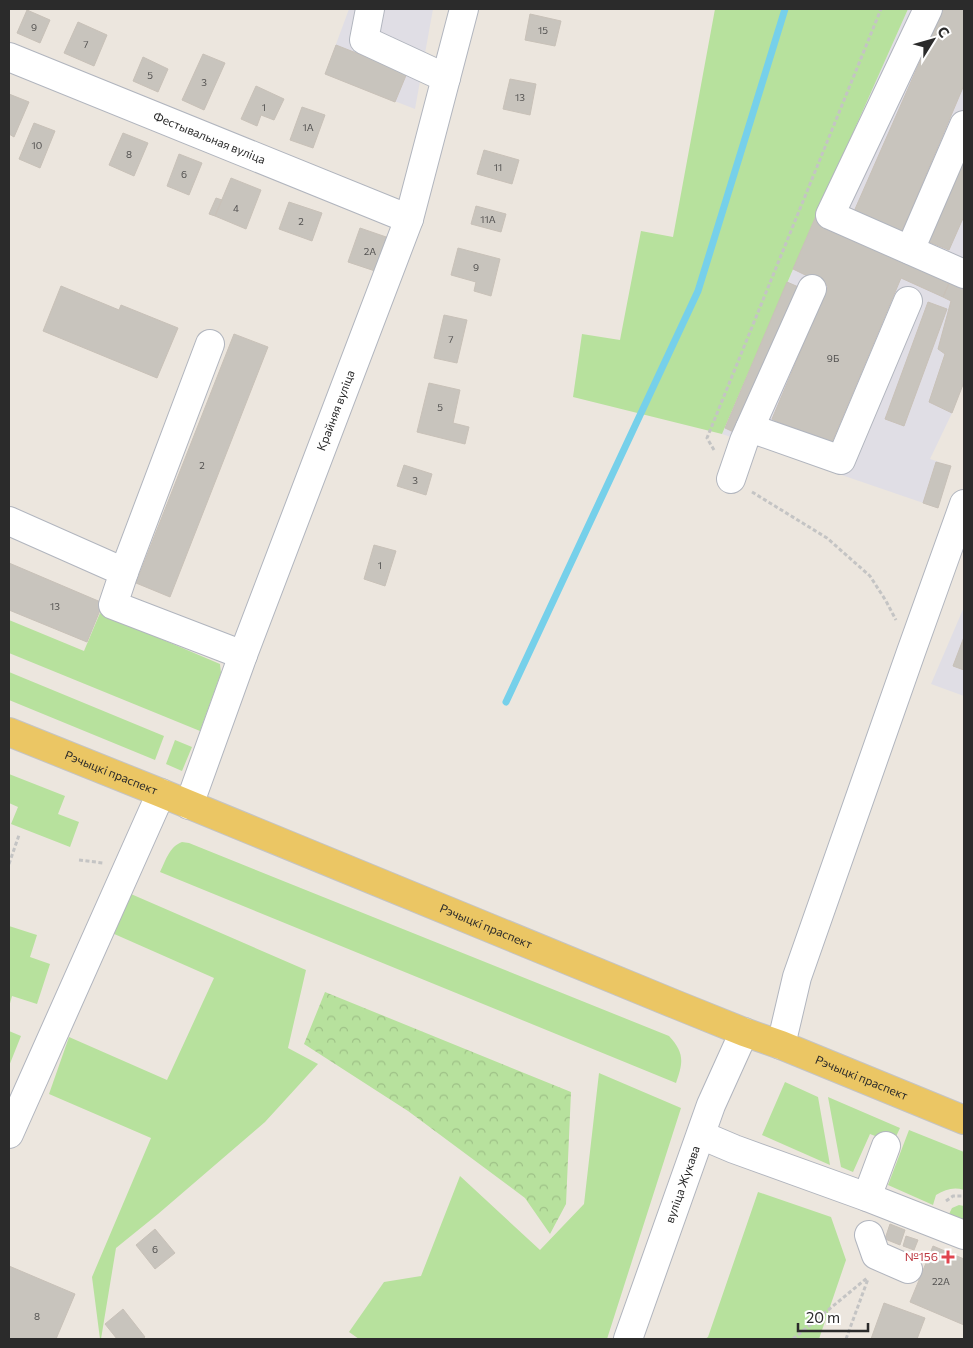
<svg xmlns="http://www.w3.org/2000/svg" width="973" height="1348" viewBox="0 0 973 1348" font-family="Commissioner,sans-serif">
<style>
.industrial{fill:#e0dee5}
.grass{fill:#b7e19d}
.forest{fill:url(#forest-crowns)}
.lines{fill:none;stroke-linecap:round;stroke-linejoin:round}
.stream{stroke:#76d0ea;stroke-width:7}
.building{fill:#c8c4bd;stroke:#c8c1b8}
.minor-casing{stroke:#b1b5be;stroke-width:30}
.major-casing{stroke:#c4c4c4;stroke-width:30}
.path{stroke:#c4c4c4;stroke-width:3;stroke-dasharray:4 2.5;stroke-linecap:butt}
.minor{stroke:#fff;stroke-width:28}
.major{stroke:#ebc664;stroke-width:28}
.health-dot{fill:#e0444e;stroke:#fff;stroke-width:2}
.labels{text-anchor:middle;stroke-width:4.5;stroke-linejoin:round;paint-order:stroke}
.number-label{font-size:10px;fill:#525150}
.street-label{font-size:12px;fill:#2b2b2b;stroke:#fff}
.health-label{font-size:12px;fill:#be3a42;stroke:#fff;text-anchor:end}
</style>
<defs>
<pattern id="forest-crowns" width="20" height="18" patternUnits="userSpaceOnUse" patternTransform="scale(1.25)"><rect width="20" height="18" fill="#b7e19d"/><path d="M2 6a3 3 0 1 1 6 0M12 15a3 3 0 1 1 6 0" fill="none" stroke="#9ec187"/></pattern>
</defs>
<rect width="100%" height="100%" fill="#ece6de"/>
<path class="industrial" d="M349,9H433L415,109L325,74Z
M908,9H964V382L952,413L930,459L951,466L938,508L722,434L816,216Z
M964,607V696L931,684Z"/>
<path class="grass" d="M715,9H908L816,216L722,434L573,397L582,334L620,340L641,231L673,237Z
M100,613L220,664L221,673L200,731L9,653V620L84,651Z
M9,672L164,736L155,760L9,700Z
M175,740L192,747L182,771L166,764Z
M9,774L65,796L58,814L79,822L70,847L11,824L18,807L9,803Z
M182,842L189,843L669,1036C685,1053 683,1063 676,1083L160,872C166,860 169,847 182,842Z
M131,894L306,970L288,1048L318,1064L265,1122L158,1214L116,1248L101,1339H100L92,1277L151,1138L49,1094L69,1037L167,1080L214,978L112,933Z
M9,926L37,935L30,957L50,964L37,1004L12,996L9,1007Z
M9,1031L21,1036L9,1066Z
M599,1073L681,1108L607,1339H359L349,1332L384,1282L421,1276L460,1176L540,1250L584,1204Z
M785,1082L818,1097L830,1165L762,1135Z
M828,1097L900,1128L893,1143L870,1134L853,1172L841,1167Z
M909,1130L964,1152V1190C954,1187 946,1189 936,1195L933,1205L888,1185Z
M758,1192L831,1217L846,1260L819,1339H705L708,1337Z
M959,1205L964,1206V1220L949,1214L952,1208Z"/>
<path class="forest" d="M325,992L571,1092L566,1204L550,1234L525,1198L408,1111L304,1044Z"/>
<g class="lines">
<path class="stream" d="M506,702L698,291L785,9"/>
</g>
<path class="building" d="M943,9H964V85L900,236L852,216Z
M27,10L50,20L40,43L17,33Z
M530,14L561,21L555,46L525,40Z
M78,22L107,35L94,66L64,53Z
M336,45L407,73L395,102L325,74Z
M203,54L225,63L204,110L182,100Z
M143,57L168,69L158,92L133,81Z
M510,79L536,84L530,115L503,109Z
M256,86L284,99L274,120L261,115L257,126L241,119Z
M9,94L29,102L14,137L9,134Z
M302,107L325,115L313,148L290,140Z
M34,123L55,131L40,168L19,159Z
M123,133L148,143L134,176L109,165Z
M484,150L519,160L512,184L477,174Z
M179,154L202,163L189,195L167,186Z
M964,161V216L949,250L929,242Z
M231,178L261,190L246,229L215,216Z
M216,198L222,200L215,216L209,214Z
M289,202L322,213L312,241L279,229Z
M476,206L506,214L501,232L471,224Z
M816,216L953,274L943,297L901,278L830,447L772,419L828,286L793,269Z
M360,228L392,239L381,273L348,262Z
M458,248L500,259L491,296L474,291L476,282L451,275Z
M953,274L964,280V382L952,413L929,402L945,354L938,349L951,301L943,297Z
M787,282L803,289L740,435L725,428Z
M61,286L119,310L121,305L178,328L157,378L43,331Z
M928,302L947,309L904,426L885,419Z
M444,315L467,320L457,363L434,358Z
M234,334L268,347L170,597L136,583Z
M429,383L460,390L453,423L469,427L465,444L417,432Z
M936,462L951,466L938,508L923,503Z
M404,465L432,474L426,495L397,486Z
M374,545L396,551L385,586L364,579Z
M9,563L103,603L87,642L9,610Z
M964,637V670L953,666Z
M890,1224L905,1230L900,1245L885,1239Z
M155,1229L175,1253L155,1269L136,1245Z
M906,1236L918,1240L914,1250L903,1246Z
M933,1246L964,1259V1325L910,1302Z
M9,1266L75,1294L56,1339H9Z
M884,1303L925,1318L917,1339H871Z
M123,1309L145,1337L142,1339H117L105,1324Z"/>
<g class="lines">
<g class="minor-casing">
<g id="minor">
<path d="M370,9L364,40L446,78"/>
<path d="M928,9L830,215L964,274"/>
<path id="s1" d="M9,57L409,219"/>
<path d="M910,250L964,125"/>
<path d="M750,428L841,460L908,301"/>
<path d="M731,479L744,441L812,289"/>
<path d="M9,521L124,572L113,605L243,655"/>
<path d="M124,572L210,344"/>
<path id="s2" d="M189,805L243,655L409,219L464,9"/>
<path d="M781,1045L797,977L911,652L964,504"/>
<path d="M9,1134L161,793"/>
<path d="M701,1135L734,1149L867,1197L964,1235"/>
<path d="M867,1197L886,1146"/>
<path d="M869,1235L876,1255L908,1269"/>
<path id="s3" d="M628,1339L711,1105L744,1032"/>
</g>
</g>
<g class="major-casing">
<g id="major">
<path id="s4" d="M9,732L161,793L677,1005L744,1032L781,1045L964,1120"/>
</g>
</g>
<path class="path" d="M714,450L707,438L881,9
M752,492L827,538L870,576L886,601L896,620
M79,860L103,863
M9,864L19,835
M946,1201L953,1196H964
M793,1339L867,1278
M846,1339L868,1279"/>
<use href="#minor" class="minor"/>
<use href="#major" class="major"/>
</g>
<path class="health-dot" d="M945.5 1249.5h5v5h5v5h-5v5h-5v-5h-5v-5h5z"/>
<g class="labels">
<g class="number-label">
<text x="34" y="31">9</text>
<text x="543" y="34">15</text>
<text x="86" y="48">7</text>
<text x="150" y="79">5</text>
<text x="204" y="86">3</text>
<text x="520" y="101">13</text>
<text x="264" y="111">1</text>
<text x="308" y="131">1А</text>
<text x="37" y="149">10</text>
<text x="129" y="158">8</text>
<text x="498" y="171">11</text>
<text x="184" y="178">6</text>
<text x="236" y="212">4</text>
<text x="488" y="223">11А</text>
<text x="301" y="225">2</text>
<text x="370" y="255">2А</text>
<text x="476" y="271">9</text>
<text x="451" y="343">7</text>
<text x="833" y="362">9Б</text>
<text x="440" y="411">5</text>
<text x="202" y="469">2</text>
<text x="415" y="484">3</text>
<text x="380" y="569">1</text>
<text x="55" y="610">13</text>
<text x="155" y="1253">6</text>
<text x="941" y="1285">22А</text>
<text x="37" y="1320">8</text>
</g>
<g class="street-label">
<text dy="4" stroke="none"><textPath href="#s1" startOffset="216">Фестывальная вуліца</textPath></text>
<text dy="4" stroke="none"><textPath href="#s2" startOffset="421">Крайняя вуліца</textPath></text>
<text dy="4" stroke="none"><textPath href="#s4" startOffset="110">Рэчыцкі праспект</textPath></text>
<text dy="4" stroke="none"><textPath href="#s4" startOffset="515">Рэчыцкі праспект</textPath></text>
<text dy="4" stroke="none"><textPath href="#s4" startOffset="920">Рэчыцкі праспект</textPath></text>
<text dy="4" stroke="none"><textPath href="#s3" startOffset="164">вуліца Жукава</textPath></text>
</g>
<g class="health-label">
<text x="938" y="1261">№156</text>
</g>
</g>
<rect width="973" height="1348" fill="none" stroke="#2b2b2b" stroke-width="20"/>
<g transform="translate(933 40) rotate(53)" stroke="#ffffff" stroke-width="4" paint-order="stroke">
<path d="M0-4L9 19L0 12L-9 19Z" fill="#2b2b2b"/>
<text y="-8" font-size="14" font-weight="bold" text-anchor="middle" fill="#2b2b2b">С</text>
</g>
<path d="M798 1323v8h70v-8" fill="none" stroke="#2b2b2b" stroke-width="2.5"/>
<text x="806" y="1323" font-size="15" fill="#2b2b2b" stroke="#ffffff" stroke-width="4" paint-order="stroke">20 m</text>
</svg>
